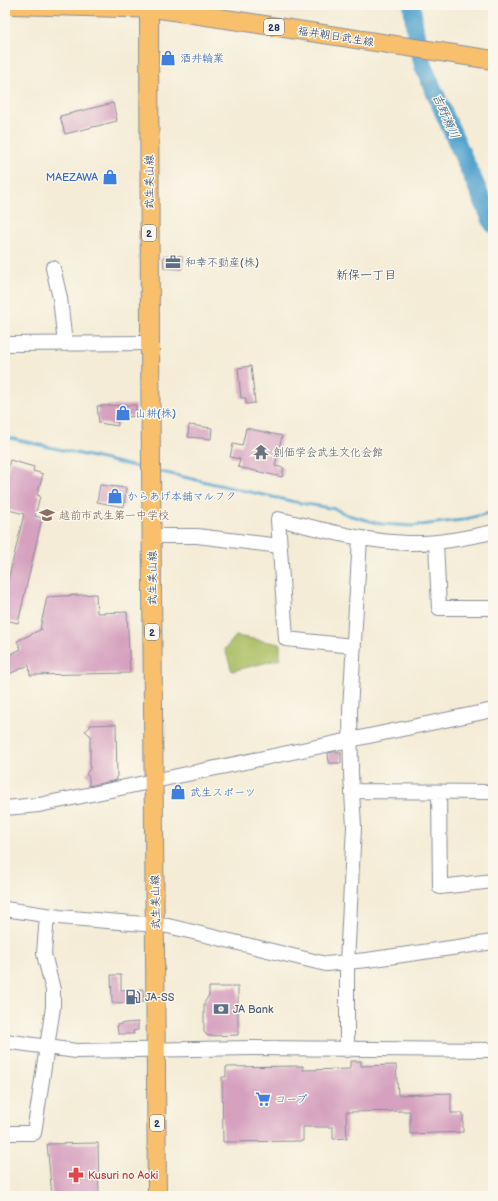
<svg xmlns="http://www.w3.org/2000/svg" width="498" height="1201" viewBox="0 0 498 1201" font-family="'Balsamiq Sans','Klee One',sans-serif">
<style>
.green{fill:#aabe62;stroke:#627660}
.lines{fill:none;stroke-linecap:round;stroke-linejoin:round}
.stream{stroke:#53a3cd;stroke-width:3}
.river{stroke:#53a3cd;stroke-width:18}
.building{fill:#d6a1bf}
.minor-casing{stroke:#888e9a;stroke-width:16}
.major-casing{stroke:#888e9a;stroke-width:20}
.minor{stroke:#fff;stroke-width:14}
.major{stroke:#f8bf6c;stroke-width:18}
.labels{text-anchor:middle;stroke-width:3;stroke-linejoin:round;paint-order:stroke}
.shield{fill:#fbf7ec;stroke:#5e6b89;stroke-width:1}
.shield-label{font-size:10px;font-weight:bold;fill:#1b2f5e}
.street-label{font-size:11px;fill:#1b2f5e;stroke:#fbf7ec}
.shop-label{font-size:11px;fill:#366cbe;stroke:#fbf7ec;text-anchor:start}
.service-label{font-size:11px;fill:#4e5e75;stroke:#fbf7ec;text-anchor:start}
.worship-label{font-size:11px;fill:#5b616d;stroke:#fbf7ec;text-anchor:start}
.education-label{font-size:11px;fill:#785e54;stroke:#fbf7ec;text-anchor:start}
.health-label{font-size:11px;fill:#be3a42;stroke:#fbf7ec;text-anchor:start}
.water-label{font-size:12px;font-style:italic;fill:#2f5885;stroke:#fbf7ec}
.neighbourhood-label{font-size:12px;fill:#1b2f5e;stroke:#fbf7ec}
</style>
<rect width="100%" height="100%" fill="#fbf7ec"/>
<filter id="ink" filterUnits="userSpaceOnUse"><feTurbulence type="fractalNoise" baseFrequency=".025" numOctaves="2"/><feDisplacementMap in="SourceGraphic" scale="8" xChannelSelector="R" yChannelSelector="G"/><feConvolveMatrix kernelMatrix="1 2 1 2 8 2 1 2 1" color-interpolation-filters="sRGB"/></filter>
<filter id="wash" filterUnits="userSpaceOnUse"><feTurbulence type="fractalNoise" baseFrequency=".012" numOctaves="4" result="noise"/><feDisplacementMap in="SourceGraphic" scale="16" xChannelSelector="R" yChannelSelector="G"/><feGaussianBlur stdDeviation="0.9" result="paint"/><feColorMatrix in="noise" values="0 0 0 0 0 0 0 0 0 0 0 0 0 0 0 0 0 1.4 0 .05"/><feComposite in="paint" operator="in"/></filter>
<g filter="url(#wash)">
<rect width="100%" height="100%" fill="#f4ecd6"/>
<path class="green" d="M236,636L280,644V659L232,671L225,649Z"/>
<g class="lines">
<path class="stream" d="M5,437L146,469
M157,471L295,502L335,509L348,515L381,524L412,526L462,520L493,512"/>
<path class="river" d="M412,5L415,31L423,66L493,224"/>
</g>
<g id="blocks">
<path class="building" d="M113,103L117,121L65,134L60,116Z
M182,256V269L164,268L163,257Z
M251,366L255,403L246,404V398H241L238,368Z
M136,405V416L117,418L118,426L99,423L97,406Z
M189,425L212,428L211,439L188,437Z
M246,428L282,436L275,466L284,468L282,477L238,467L240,459L230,457L233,444L242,446Z
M10,460L34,467L33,471L43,474L37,495L40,496L35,516L42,518L18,623L5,620V580L8,581L24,514L5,509V480Z
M100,485L126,488L124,507L97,502Z
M96,594L97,613L127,612L130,673L30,675L29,665L5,676V657L21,649L17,641L42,629H40L47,597Z
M116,724L117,780L89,786V777L86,774L90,769V735L85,731L90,727V725Z
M333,752H341V763H329L328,753Z
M111,975H121V990L143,989L144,1002L112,1003Z
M209,987H238V1035L208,1036L204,1032V1003L209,995Z
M138,1022V1030L133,1031L134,1034H118L117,1025L125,1023Z
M350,1061H361V1066L396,1065L398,1095L451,1093V1113H463V1132L410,1134V1111L346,1112L347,1138L333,1139V1127H303V1141L223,1142L222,1077H226V1067L303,1066V1070L350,1069Z
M98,1143L99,1196H52L47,1144Z"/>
</g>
</g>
<g filter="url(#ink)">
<use href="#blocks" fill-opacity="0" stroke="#888e9a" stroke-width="1"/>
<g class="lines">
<g class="minor-casing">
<path id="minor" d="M53,268L60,298L65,344
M5,344L150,343
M152,536H197L280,546
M436,542L439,608H493
M353,646L286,639L278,519C321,529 364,542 408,543C437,544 465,538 493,532
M352,791L493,792
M439,792L440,887L493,881
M5,808L39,805L493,710
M5,909L59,917L168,926L326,964L367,960L493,942
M5,1041L76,1051L252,1048L493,1050
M347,1050V963L354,827L351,774L350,710L360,538
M5,1133H34L53,1007V990L44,954L47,915"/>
</g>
<g class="major-casing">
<path id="major" d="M11,5L160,9L493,60
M149,8L150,343L157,1196"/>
</g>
<use href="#minor" class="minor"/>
<use href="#major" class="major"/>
</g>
</g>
<defs>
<g id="shop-bare" transform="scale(1.2)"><path d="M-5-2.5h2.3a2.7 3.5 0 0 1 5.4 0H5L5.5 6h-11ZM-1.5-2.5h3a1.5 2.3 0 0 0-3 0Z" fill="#3f7fe0" stroke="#fbf7ec" stroke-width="2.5" paint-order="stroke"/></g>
<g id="office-bare" transform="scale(1.2)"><path d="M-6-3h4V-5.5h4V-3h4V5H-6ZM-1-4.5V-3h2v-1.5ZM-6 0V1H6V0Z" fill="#5c6f8a" stroke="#fbf7ec" stroke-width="2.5" paint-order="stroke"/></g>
<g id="temple-bare" transform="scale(1.2)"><path d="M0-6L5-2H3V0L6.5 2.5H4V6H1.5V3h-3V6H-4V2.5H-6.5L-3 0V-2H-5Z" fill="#6b7280" stroke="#fbf7ec" stroke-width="2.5" paint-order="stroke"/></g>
<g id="school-bare" transform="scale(1.2)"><path d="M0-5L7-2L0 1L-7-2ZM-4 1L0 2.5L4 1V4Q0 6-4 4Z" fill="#8d6e63" stroke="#fbf7ec" stroke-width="2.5" paint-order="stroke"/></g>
<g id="fuel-bare" transform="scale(1.2)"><path d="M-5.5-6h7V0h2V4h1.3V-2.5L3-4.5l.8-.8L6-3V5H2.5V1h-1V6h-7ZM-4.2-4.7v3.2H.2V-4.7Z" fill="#5c6f8a" stroke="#fbf7ec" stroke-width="2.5" paint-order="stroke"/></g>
<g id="bank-bare" transform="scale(1.2)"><path d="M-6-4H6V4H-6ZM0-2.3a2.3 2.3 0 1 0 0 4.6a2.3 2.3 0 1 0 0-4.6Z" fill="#5c6f8a" stroke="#fbf7ec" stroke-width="2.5" paint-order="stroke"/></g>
<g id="supermarket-bare" transform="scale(1.2)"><path d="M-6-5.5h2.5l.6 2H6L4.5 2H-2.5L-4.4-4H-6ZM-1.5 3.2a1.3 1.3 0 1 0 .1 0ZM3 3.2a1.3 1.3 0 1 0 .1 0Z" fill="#3f7fe0" stroke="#fbf7ec" stroke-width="2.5" paint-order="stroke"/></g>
<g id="pharmacy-bare" transform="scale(1.2)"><path d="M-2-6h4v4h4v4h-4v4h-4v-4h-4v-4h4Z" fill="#e0444e" stroke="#fbf7ec" stroke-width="2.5" paint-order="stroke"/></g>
</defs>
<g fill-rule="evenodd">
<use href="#shop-bare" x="168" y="58"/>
<use href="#shop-bare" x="110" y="177"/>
<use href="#office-bare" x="173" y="262"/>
<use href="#shop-bare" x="123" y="413"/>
<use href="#temple-bare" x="261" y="452"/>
<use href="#shop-bare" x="115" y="496"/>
<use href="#school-bare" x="47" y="515"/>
<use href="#shop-bare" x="178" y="792"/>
<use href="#fuel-bare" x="133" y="997"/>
<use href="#bank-bare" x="221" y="1009"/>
<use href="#supermarket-bare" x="263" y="1099"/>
<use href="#pharmacy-bare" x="76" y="1175"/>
</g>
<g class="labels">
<g class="shield">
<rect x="264" y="19" width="20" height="16" rx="3"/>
<rect x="142" y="225" width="14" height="16" rx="3"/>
<rect x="145" y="624" width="14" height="16" rx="3"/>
<rect x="150" y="1115" width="14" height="16" rx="3"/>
</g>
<g class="shield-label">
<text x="274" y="31">28</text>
<text x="149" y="237">2</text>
<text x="152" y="636">2</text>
<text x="157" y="1127">2</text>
</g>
<g class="street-label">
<text transform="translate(336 36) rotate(9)" y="4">福井朝日武生線</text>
<text transform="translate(149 182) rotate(-90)" y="4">武生美山線</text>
<text transform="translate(152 578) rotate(-90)" y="4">武生美山線</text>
<text transform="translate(155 902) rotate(-91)" y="4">武生美山線</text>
</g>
<g class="shop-label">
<text x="180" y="62">酒井輪業</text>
<text x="98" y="181" text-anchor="end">MAEZAWA</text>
<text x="135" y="417">山耕(株)</text>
<text x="127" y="500">からあげ本舗マルフク</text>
<text x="190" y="796">武生スポーツ</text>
<text x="275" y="1103">コープ</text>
</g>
<g class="service-label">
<text x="185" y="266">和幸不動産(株)</text>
<text x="145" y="1001">JA-SS</text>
<text x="233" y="1013">JA Bank</text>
</g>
<g class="worship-label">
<text x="273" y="456">創価学会武生文化会館</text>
</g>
<g class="education-label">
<text x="59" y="519">越前市武生第一中学校</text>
</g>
<g class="health-label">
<text x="88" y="1179">Kusuri no Aoki</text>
</g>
<g class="water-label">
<text transform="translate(446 116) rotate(66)" y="4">吉野瀬川</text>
</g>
<g class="neighbourhood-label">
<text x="366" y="279">新保一丁目</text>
</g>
</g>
<rect width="498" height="1201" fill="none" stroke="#fbf7ec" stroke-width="20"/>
</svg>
